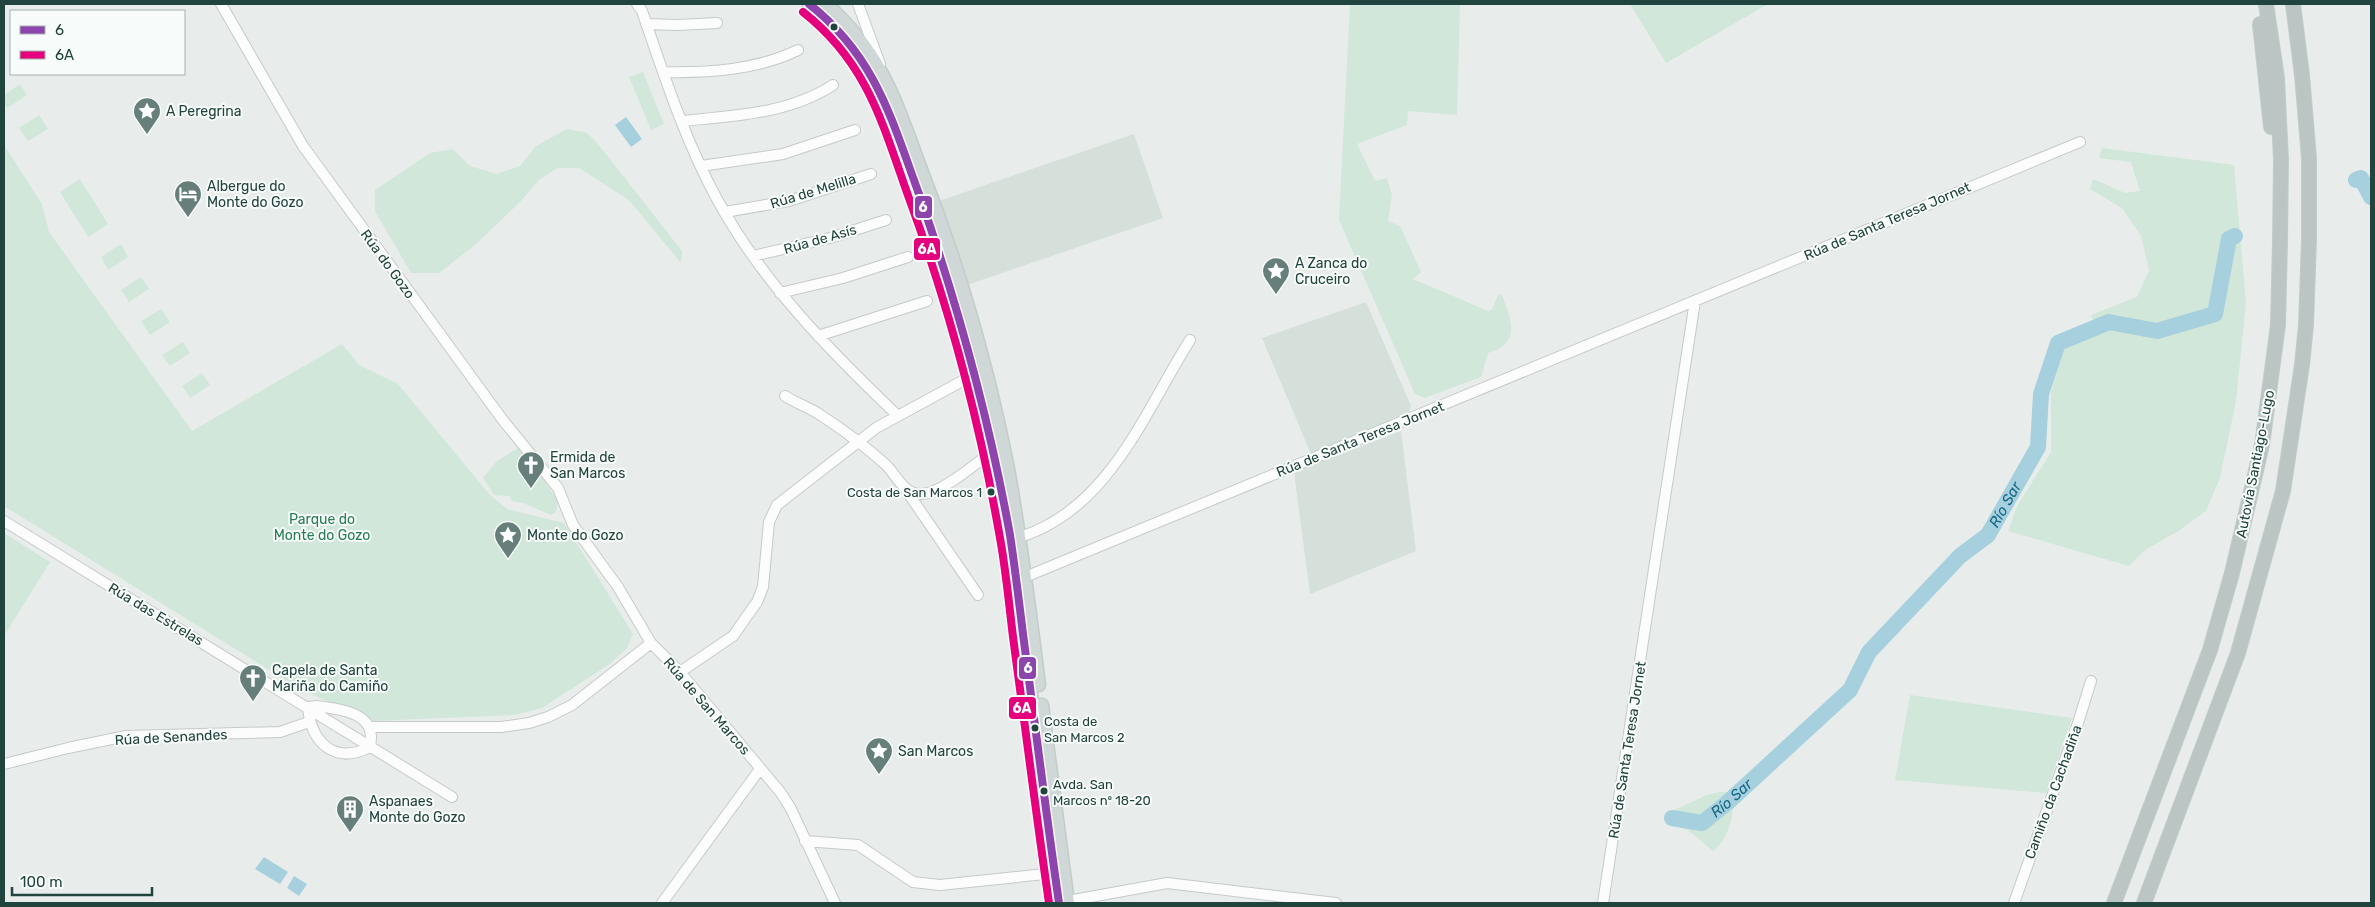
<svg xmlns="http://www.w3.org/2000/svg" width="2375" height="907" viewBox="0 0 2375 907" font-family="Rubik,sans-serif">
<style>
.built{fill:#d5e0db}
.green{fill:#d0e7d9}
.water{fill:#a6d0de}
.lines{fill:none;stroke-linecap:round;stroke-linejoin:round}
.river{stroke:#a6d0de;stroke-width:16}
.minor-casing{stroke:#c5cac8;stroke-width:12}
.major-casing{stroke:#c2ccca;stroke-width:15}
.highway-casing{stroke:#c2ccca;stroke-width:16}
.minor{stroke:#fcfcfc;stroke-width:10}
.major{stroke:#cfd8d6;stroke-width:12}
.highway{stroke:#bbc5c4;stroke-width:14}
.bus-1-casing{stroke:#f7fbf9;stroke-width:11}
.bus-2-casing{stroke:#f7fbf9;stroke-width:11}
.bus-1{stroke:#8e44ad;stroke-width:8}
.bus-2{stroke:#e5007d;stroke-width:8}
.bus-dot{fill:#22443e;stroke:#f7fbf9;stroke-width:2}
.labels{text-anchor:middle;stroke-width:4;stroke-linejoin:round;paint-order:stroke}
.bus-label{font-size:13px;fill:#22443e;stroke:#f7fbf9;text-anchor:start}
.poi-label{font-size:14px;fill:#22443e;stroke:#f7fbf9;text-anchor:start}
.street-label{font-size:14px;fill:#22443e;stroke:#f7fbf9}
.park-label{font-size:14px;fill:#287f53;stroke:#f7fbf9}
.water-label{font-size:15px;font-style:italic;fill:#166886;stroke:#f7fbf9}
.line-badge{stroke:#f7fbf9;stroke-width:2}
.badge-label{font-size:14px;text-anchor:middle;font-weight:bold;fill:#fff}
</style>
<rect width="100%" height="100%" fill="#e8edeb"/>
<path class="built" d="M1134,134L1163,218L967,285L939,201Z
M1366,302L1411,406L1408,414L1311,454L1262,338Z
M1401,431L1416,551L1310,594L1294,472Z"/>
<path class="green" d="M1350,4H1460L1457,115L1408,111L1407,125L1357,144L1375,181L1387,178L1392,194L1388,221L1400,226L1421,272L1413,279L1488,311L1492,309L1498,295L1501,293C1511,318 1523,343 1488,353L1481,377L1424,398L1415,394L1339,220Z
M1630,4H1768L1666,63Z
M643,72L664,124L651,130L629,77Z
M20,84L27,95L7,108L4,103V95Z
M39,115L48,129L28,141L19,128Z
M567,129L587,133L598,144L682,251L681,263L629,200L579,168H557L539,180L520,202L476,244L439,273H411L375,211V190L430,153L453,149L470,166L497,174L520,166L536,146Z
M4,145L42,204L49,232L192,431L342,344L359,365L398,384L489,494L507,509L564,523L633,634L627,648L611,663L542,708L514,715L371,721L300,689L4,506Z
M2102,148L2234,165L2246,303L2236,401L2220,478L2206,511L2180,530L2145,550L2129,566L2008,531L2017,506L2051,452V392L2064,350L2096,329L2091,315L2137,297L2149,270L2141,236L2122,208L2090,189L2093,179L2125,193L2140,191L2131,162L2099,158Z
M80,179L108,224L88,237L60,192Z
M121,244L128,257L108,270L101,257Z
M141,277L149,289L129,302L121,290Z
M161,309L170,322L150,335L141,321Z
M183,342L190,353L170,366L162,355Z
M202,373L210,385L190,398L182,386Z
M521,446L558,501L556,512L551,515L523,503L512,501L509,496L494,495L483,478L496,462Z
M4,533L50,562L4,636Z
M1910,695L2072,718L2046,793L1895,780Z
M1720,792H1729C1738,807 1729,840 1713,851L1689,831L1669,823L1666,817L1670,812L1707,795Z"/>
<path class="water" d="M626,117L642,139L631,147L615,125Z
M264,857L288,872L280,884L255,869Z
M294,876L307,884L299,896L287,888Z"/>
<g class="lines">
<g class="river">
<path d="M2356,180L2361,178L2371,197"/>
<path id="s1" d="M1672,818L1702,823L1727,803L1850,690L1869,652L1960,556L1988,535L2038,447L2041,394L2058,343L2109,322L2157,331L2215,314L2229,239L2235,236"/>
</g>
<g class="minor-casing">
<path id="minor" d="M221,4L303,146L502,419L558,488L573,525L618,587L651,643L680,672L781,793L791,809L835,903
M637,4L642,11C664,75 685,141 718,201C764,284 829,350 897,415
M858,4L880,64
M646,24L678,25L717,23
M663,72C709,73 757,70 798,50
M681,121C732,116 789,114 833,85
M701,166L783,154L855,130
M725,212L789,201L871,174
M753,256L830,238L886,220
M780,293L843,278L908,257
M818,336L927,301
M785,396C796,403 808,407 819,414C842,429 865,446 885,464C897,475 903,495 922,494C942,493 976,463 993,451
M906,490L978,595
M4,521L452,797
M1020,537C1109,509 1144,413 1190,340
M1025,577L2080,142
M680,672L733,636L757,602L763,587L769,522L777,505L876,428L975,374
M317,706C333,708 361,711 369,727C372,733 371,740 370,747C335,765 311,743 308,707Z
M369,727H501L529,723L548,717L572,705L651,643
M4,764L68,748L126,736L280,732L309,722
M805,841L858,845L913,882L940,885L1055,873
M1068,901L1167,883L1336,903
M662,903L760,769
M1603,903L1695,301
M2014,903L2078,723L2091,681"/>
</g>
<g class="major-casing">
<path id="major" d="M809,4C870,45 888,110 912,176C953,286 981,392 1004,506C1013,548 1018,591 1023,634C1036,723 1046,814 1059,903
M826,4C884,55 897,106 923,175C960,270 988,368 1008,469C1021,540 1030,613 1039,685
M1042,705L1068,903"/>
</g>
<g class="highway-casing">
<path id="highway" d="M2260,24L2271,127
M2114,903L2210,650L2232,573L2262,445L2278,325L2280,242L2281,160L2277,78L2266,4
M2144,903L2238,653L2283,491L2302,365L2306,325L2309,240V158L2302,75L2293,4"/>
</g>
<use href="#minor" class="minor"/>
<use href="#major" class="major"/>
<use href="#highway" class="highway"/>
<g class="bus-1-casing">
<path id="bus-1" d="M809,4C876,57 891,118 919,194C958,305 989,419 1010,535C1015,568 1019,601 1023,634C1035,724 1046,813 1059,903"/>
</g>
<g class="bus-2-casing">
<path id="bus-2" d="M803,12C869,64 883,126 910,201C950,310 980,424 1000,538C1006,571 1009,604 1013,637C1025,725 1036,814 1049,903"/>
</g>
<use href="#bus-1" class="bus-1"/>
<use href="#bus-2" class="bus-2"/>
</g>
<defs>
<g id="sight-pin" transform="scale(1.4375)"><path d="M0 17L-7.5 6A9.5 9.5 0 1 1 7.5 6Z" fill="#677f7b" stroke="#f7fbf9"/><path d="M0-6L1.8-2.2L6-1.7L2.9 1.2L3.7 5.4L0 3.3L-3.7 5.4L-2.9 1.2L-6-1.7L-1.8-2.2Z" fill="#fff"/></g>
<g id="hotel-pin" transform="scale(1.4375)"><path d="M0 17L-7.5 6A9.5 9.5 0 1 1 7.5 6Z" fill="#677f7b" stroke="#f7fbf9"/><path d="M-6-4.5h1.5V1H6V5H4.5V3h-9V5H-6ZM-4 0a1.8 1.8 0 1 1 3.6 0ZM.5 0V-2.5h3Q6-2.5 6 0Z" fill="#fff"/></g>
<g id="church-pin" transform="scale(1.4375)"><path d="M0 17L-7.5 6A9.5 9.5 0 1 1 7.5 6Z" fill="#677f7b" stroke="#f7fbf9"/><path d="M-1.2-6h2.4v3.5h3.3v2.4h-3.3V6h-2.4V-.1h-3.3v-2.4h3.3Z" fill="#fff"/></g>
<g id="building-pin" transform="scale(1.4375)"><path d="M0 17L-7.5 6A9.5 9.5 0 1 1 7.5 6Z" fill="#677f7b" stroke="#f7fbf9"/><path d="M-4-6H4V6H1V3H-1V6H-4ZM-2.5-4.3h1.7v1.8h-1.7ZM.8-4.3h1.7v1.8H.8ZM-2.5-1h1.7V.8h-1.7ZM.8-1h1.7V.8H.8Z" fill="#fff"/></g>
</defs>
<g fill-rule="evenodd">
<use href="#sight-pin" x="147" y="111"/>
<use href="#hotel-pin" x="188" y="194"/>
<use href="#sight-pin" x="1276" y="271"/>
<use href="#church-pin" x="531" y="465"/>
<use href="#sight-pin" x="508" y="535"/>
<use href="#church-pin" x="253" y="678"/>
<use href="#sight-pin" x="879" y="751"/>
<use href="#building-pin" x="350" y="809"/>
</g>
<g class="bus-dot">
<circle cx="834" cy="27" r="4.5"/>
<circle cx="991" cy="492" r="4.5"/>
<circle cx="1035" cy="728" r="4.5"/>
<circle cx="1044" cy="791" r="4.5"/>
</g>
<g class="labels">
<g class="bus-label">
<text x="982" y="497" text-anchor="end">Costa de San Marcos 1</text>
<text x="1044" y="726">Costa de<tspan x="1044" dy="16">San Marcos 2</tspan></text>
<text x="1053" y="789">Avda. San<tspan x="1053" dy="16">Marcos nº 18-20</tspan></text>
</g>
<g class="poi-label">
<text x="166" y="116">A Peregrina</text>
<text x="207" y="191">Albergue do<tspan x="207" dy="16">Monte do Gozo</tspan></text>
<text x="1295" y="268">A Zanca do<tspan x="1295" dy="16">Cruceiro</tspan></text>
<text x="550" y="462">Ermida de<tspan x="550" dy="16">San Marcos</tspan></text>
<text x="527" y="540">Monte do Gozo</text>
<text x="272" y="675">Capela de Santa<tspan x="272" dy="16">Mariña do Camiño</tspan></text>
<text x="898" y="756">San Marcos</text>
<text x="369" y="806">Aspanaes<tspan x="369" dy="16">Monte do Gozo</tspan></text>
</g>
<g class="street-label">
<text transform="translate(813 191) rotate(-17)" y="5">Rúa de Melilla</text>
<text transform="translate(1887 221) rotate(-23)" y="5">Rúa de Santa Teresa Jornet</text>
<text transform="translate(820 239) rotate(-16)" y="5">Rúa de Asís</text>
<text transform="translate(388 264) rotate(54)" y="5">Rúa do Gozo</text>
<text transform="translate(1360 439) rotate(-22)" y="5">Rúa de Santa Teresa Jornet</text>
<text transform="translate(2255 464) rotate(-79)" y="5">Autovía Santiago-Lugo</text>
<text transform="translate(156 614) rotate(31)" y="5">Rúa das Estrelas</text>
<text transform="translate(707 706) rotate(49)" y="5">Rúa de San Marcos</text>
<text transform="translate(171 737) rotate(-3)" y="5">Rúa de Senandes</text>
<text transform="translate(1627 750) rotate(-81)" y="5">Rúa de Santa Teresa Jornet</text>
<text transform="translate(2053 792) rotate(-70)" y="5">Camiño da Cachadiña</text>
</g>
<g class="park-label">
<text x="322" y="524">Parque do<tspan x="322" dy="16">Monte do Gozo</tspan></text>
</g>
<g class="water-label">
<text dy="5" stroke="none"><textPath href="#s1" startOffset="474">Río Sar</textPath></text>
<text dy="5" stroke="none"><textPath href="#s1" startOffset="69">Río Sar</textPath></text>
</g>
</g>
<g class="line-badge">
<rect x="914" y="195" width="19" height="24" rx="5" fill="#8e44ad"/>
<rect x="913" y="237" width="28" height="24" rx="5" fill="#e5007d"/>
<rect x="1018" y="656" width="19" height="24" rx="5" fill="#8e44ad"/>
<rect x="1008" y="696" width="29" height="24" rx="5" fill="#e5007d"/>
</g>
<g class="badge-label">
<text x="923" y="212">6</text>
<text x="927" y="254">6A</text>
<text x="1028" y="673">6</text>
<text x="1022" y="713">6A</text>
</g>
<rect width="2375" height="907" fill="none" stroke="#22443e" stroke-width="10"/>
<rect x="10" y="10" width="175" height="65" fill="#f7fbf9" stroke="#a2b2ae"/>
<rect x="20" y="26" width="25" height="8" fill="#8e44ad" stroke="#a2b2ae"/>
<text x="55" y="35" font-size="15" fill="#22443e">6</text>
<rect x="20" y="51" width="25" height="8" fill="#e5007d" stroke="#a2b2ae"/>
<text x="55" y="60" font-size="15" fill="#22443e">6A</text>
<path d="M12 887v8h140v-8" fill="none" stroke="#22443e" stroke-width="2.5"/>
<text x="20" y="887" font-size="15" fill="#22443e" stroke="#f7fbf9" stroke-width="4" paint-order="stroke">100 m</text>
</svg>
